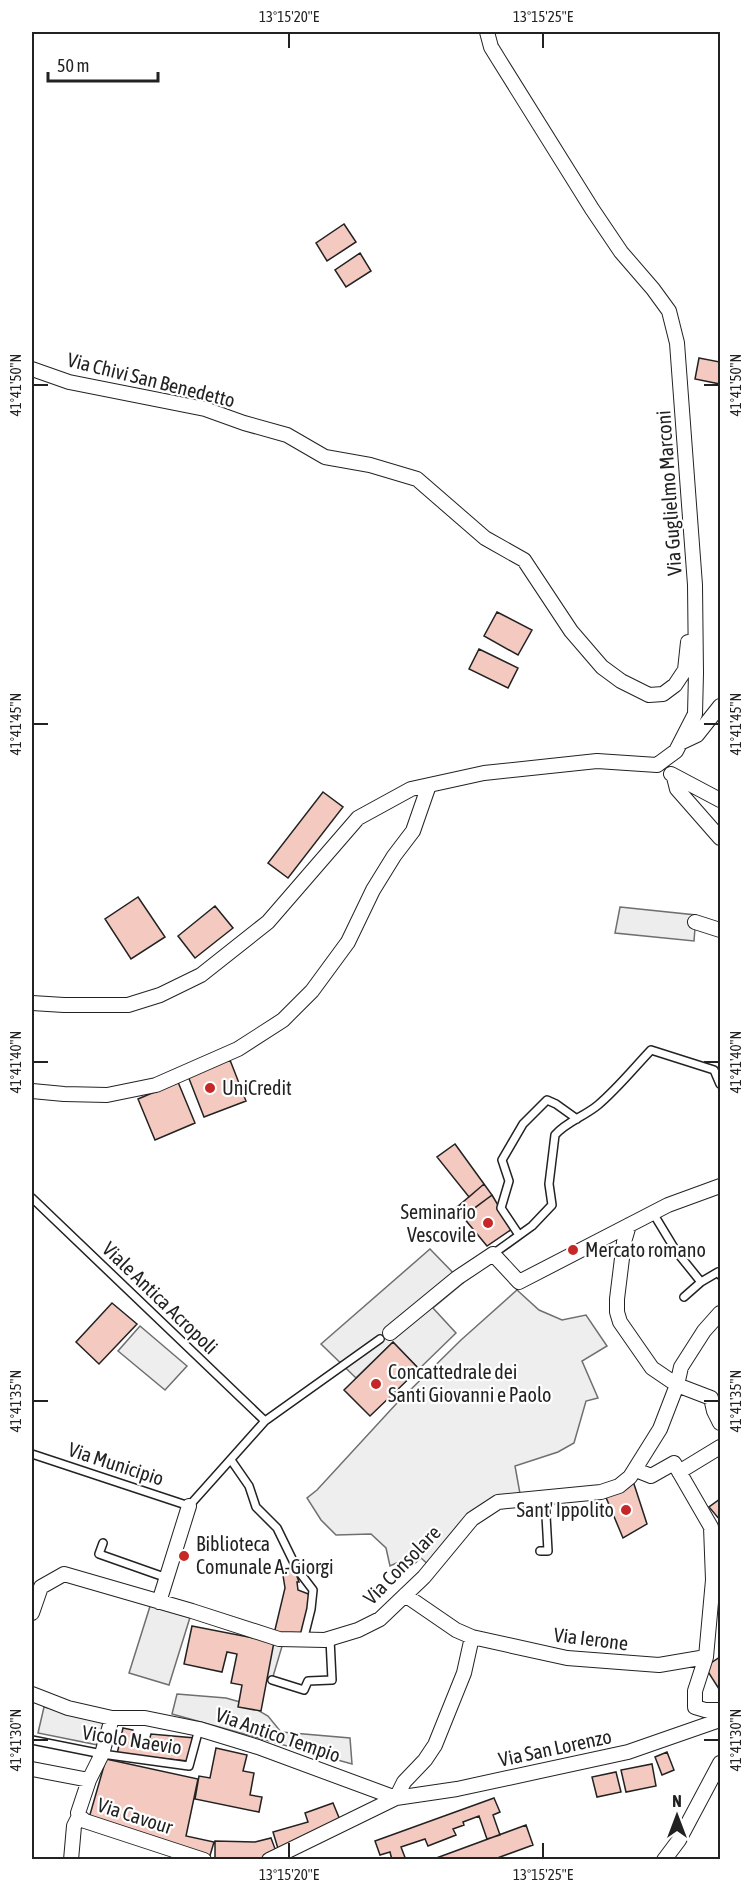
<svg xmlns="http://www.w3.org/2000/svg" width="752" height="1891" viewBox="0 0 752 1891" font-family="'Asap Condensed',sans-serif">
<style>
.green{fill:#eee;stroke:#6f6f6f;stroke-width:1.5}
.parking{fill:#ededed;stroke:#6f6f6f;stroke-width:1.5}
.building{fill:#f3c9c0;stroke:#222;stroke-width:1.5}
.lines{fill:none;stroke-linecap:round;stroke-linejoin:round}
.service-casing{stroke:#222;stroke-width:10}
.minor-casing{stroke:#222;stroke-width:16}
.service{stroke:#fff;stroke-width:7}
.minor{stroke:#fff;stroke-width:14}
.ticks{fill:none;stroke:#222;stroke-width:2}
.poi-dot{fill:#c62828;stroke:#fff;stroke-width:2}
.labels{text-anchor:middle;stroke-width:4.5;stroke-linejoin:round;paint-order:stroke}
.street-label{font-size:20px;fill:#222;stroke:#fff}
.poi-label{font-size:20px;fill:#222;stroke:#fff;text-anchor:start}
.neatline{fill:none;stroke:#222;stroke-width:2}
.ticks-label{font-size:15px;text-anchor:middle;fill:#222}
</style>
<rect width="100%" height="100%" fill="#fff"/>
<path class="green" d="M517,1290L539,1310L562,1320L586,1315L607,1346L582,1361L598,1398L586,1401L574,1443L558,1452L515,1466L521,1499L502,1496L431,1567L421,1558L413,1565L405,1559L390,1566L386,1548L371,1534L336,1535L321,1520L307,1498L317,1490L397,1403L461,1340Z
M140,1326L187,1366L165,1390L118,1351Z"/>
<path class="parking" d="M620,907L696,915L694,941L615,933Z
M430,1249L463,1283L433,1308L456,1333L419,1369L393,1342L356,1378L321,1344Z
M152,1600L192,1611L169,1685L129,1673Z
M260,1636L283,1643L272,1680L250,1677Z
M177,1694L226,1698L247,1704L268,1716L281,1732L350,1738L352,1764L172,1714Z
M44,1707L108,1721L103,1746L38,1733Z"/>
<path class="building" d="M344,224L356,242L327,261L316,243Z
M360,253L371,271L346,287L335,270Z
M699,358L720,362V384L695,379Z
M497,612L532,630L518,655L484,636Z
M479,649L518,668L508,688L469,669Z
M323,792L343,807L288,878L268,863Z
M138,897L165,937L131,959L105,919Z
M215,906L233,928L195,958L178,936Z
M230,1060L246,1101L204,1117L188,1076Z
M178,1082L195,1123L155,1140L138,1099Z
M455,1144L484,1184L469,1197L437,1157Z
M484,1184L492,1195L462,1217L456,1208Z
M492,1195L512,1229L487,1246L463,1217Z
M112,1303L137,1324L99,1364L76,1342Z
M393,1342L419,1369L370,1416L344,1390Z
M633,1481L647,1524L623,1538L605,1495Z
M720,1499V1520L709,1507Z
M294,1568L299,1582H297L298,1590L311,1595L300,1640L274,1634L285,1588L282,1569Z
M192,1626L274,1642L261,1711L238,1707L242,1685L231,1683L237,1654L227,1652L222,1672L184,1664Z
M720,1657V1689H719L705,1667Z
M123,1728L133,1730L131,1737L149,1741L151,1734L195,1738L188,1761L117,1754Z
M216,1748L247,1755L243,1771L254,1773L250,1795L262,1797L259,1812L195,1799L199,1776L210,1778Z
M667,1752L674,1770L662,1775L655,1757Z
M106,1759L198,1779L186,1836L214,1842L209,1859L89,1818Z
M652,1764L656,1786L626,1792L621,1770Z
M616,1772L621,1792L597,1797L592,1777Z
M494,1798L500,1812L493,1815L500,1835L487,1839L479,1816L463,1822L464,1825L453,1829L456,1835L428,1846L425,1839L401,1847L406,1860H392L390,1852L380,1855L375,1841Z
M333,1803L340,1820L279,1852L273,1832L308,1822L305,1813Z
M526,1825L533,1845L492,1860H431Z
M271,1838L277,1854L264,1860L215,1858V1841L255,1842Z"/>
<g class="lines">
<g class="service-casing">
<path id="service" d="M32,1198L265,1421
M653,1213L676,1251L701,1282L718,1272L720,1275
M519,1235L501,1208L509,1181L502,1160L523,1124L547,1100L556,1104L577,1119
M493,1254L532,1226L552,1205L549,1184L555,1135C566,1122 585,1116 598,1105C617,1089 634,1068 651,1050L714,1070L720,1084
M684,1297L701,1282
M32,1454L189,1506L265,1421L380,1339
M231,1460L249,1486L256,1507L277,1528L297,1569L313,1590L311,1609L303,1641
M103,1543L99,1554L167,1578
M540,1551H548L545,1498
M272,1680L304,1690L308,1681L332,1680L330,1639
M32,1740L102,1754L189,1766L199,1729"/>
</g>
<g class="minor-casing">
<path id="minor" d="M32,369L69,382L205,409L244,423L287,435L325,457L370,465L417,479L485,538L524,560L571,631L602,667L621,681L649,695L663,694L675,685L685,670L688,642
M680,743L697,735L720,706
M671,774L720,800
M674,777L677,789L720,838
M695,922L720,930
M32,1003L64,1005H128L160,995L201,975L268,922L358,818L411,789L484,773L597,761L657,765L676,751L695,714L696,673L695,585L677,343L669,311L653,289L621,252L592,209L499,60L491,47L487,32
M32,1091L64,1094L107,1095L156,1085L238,1049L283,1020L312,991L348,942L373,890L394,856L413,831L429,785
M629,1225L624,1242L617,1299V1312L620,1322L652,1368L677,1385L711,1398L714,1411L720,1423
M390,1333L457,1278L493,1254L519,1282L668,1205L720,1186
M636,1470L651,1476L674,1463L711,1527L713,1580L706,1657L695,1691V1707L705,1710H720
M679,1472L720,1447
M405,1595L456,1630L472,1637L567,1658L659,1665L706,1657
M159,1602L189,1506
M32,1613L41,1587L64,1574L192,1611L279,1639L325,1640L358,1630L380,1619L424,1577L472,1519L498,1502L601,1492L619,1486L630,1477L660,1429L677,1385L681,1367L704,1331L720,1313
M32,1694L68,1708L112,1718H145L199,1729L258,1747L396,1798
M32,1769L89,1780L78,1813L79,1816L85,1821L204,1860
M89,1780L102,1754L112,1718
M396,1798L404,1782L425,1760L435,1745L464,1673L472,1637
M71,1860L74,1826L79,1816
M269,1860L396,1798L457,1789L628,1752L720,1720
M664,1860L679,1840L720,1763"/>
</g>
<use href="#service" class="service"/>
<use href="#minor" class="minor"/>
</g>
<path class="ticks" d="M289,33V48M543,33V48M33,385H48M704,385H719M33,724H48M704,724H719M33,1062H48M704,1062H719M33,1401H48M704,1401H719M33,1740H48M704,1740H719M289,1843V1858M543,1843V1858"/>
<g class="poi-dot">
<circle cx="210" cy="1088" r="6"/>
<circle cx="488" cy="1223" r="6"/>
<circle cx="573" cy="1250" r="6"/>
<circle cx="376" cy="1384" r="6"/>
<circle cx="626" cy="1510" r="6"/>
<circle cx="184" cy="1556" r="6"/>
</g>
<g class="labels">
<g class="street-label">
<text transform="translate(151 380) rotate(14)" y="7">Via Chivi San Benedetto</text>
<text transform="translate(669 493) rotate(-94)" y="7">Via Guglielmo Marconi</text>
<text transform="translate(160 1298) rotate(44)" y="7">Viale Antica Acropoli</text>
<text transform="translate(116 1464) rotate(18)" y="7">Via Municipio</text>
<text transform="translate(402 1565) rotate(-46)" y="7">Via Consolare</text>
<text transform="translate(591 1639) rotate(7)" y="7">Via Ierone</text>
<text transform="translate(278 1735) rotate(19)" y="7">Via Antico Tempio</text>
<text transform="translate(132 1740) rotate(9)" y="7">Vicolo Naevio</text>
<text transform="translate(555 1748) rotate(-12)" y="7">Via San Lorenzo</text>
<text transform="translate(135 1816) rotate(18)" y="7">Via Cavour</text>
</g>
<g class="poi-label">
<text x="222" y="1095">UniCredit</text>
<text x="476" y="1219" text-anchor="end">Seminario<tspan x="476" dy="23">Vescovile</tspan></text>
<text x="585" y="1257">Mercato romano</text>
<text x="388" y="1379">Concattedrale dei<tspan x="388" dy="23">Santi Giovanni e Paolo</tspan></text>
<text x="614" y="1517" text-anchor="end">Sant' Ippolito</text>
<text x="196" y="1551">Biblioteca<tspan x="196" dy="23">Comunale A. Giorgi</tspan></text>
</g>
</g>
<rect width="752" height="1891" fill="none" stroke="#ffffff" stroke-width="66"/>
<g transform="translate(677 1816)" stroke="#ffffff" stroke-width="4.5" paint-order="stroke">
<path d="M0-4.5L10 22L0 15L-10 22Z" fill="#222222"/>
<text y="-9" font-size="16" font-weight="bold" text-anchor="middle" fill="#222222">N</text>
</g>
<path d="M48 72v9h110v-9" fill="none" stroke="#222222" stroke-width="3"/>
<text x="57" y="72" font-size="18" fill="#222222" stroke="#ffffff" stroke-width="4.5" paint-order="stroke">50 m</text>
<rect x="33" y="33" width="686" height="1825" class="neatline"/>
<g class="ticks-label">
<text x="289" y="22">13°15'20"E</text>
<text x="543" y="22">13°15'25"E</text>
<text transform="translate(16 385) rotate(-90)" y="5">41°41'50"N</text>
<text transform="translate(736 385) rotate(-90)" y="5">41°41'50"N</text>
<text transform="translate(16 724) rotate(-90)" y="5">41°41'45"N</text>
<text transform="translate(736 724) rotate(-90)" y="5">41°41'45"N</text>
<text transform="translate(16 1062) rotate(-90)" y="5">41°41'40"N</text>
<text transform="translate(736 1062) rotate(-90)" y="5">41°41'40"N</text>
<text transform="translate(16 1401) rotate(-90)" y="5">41°41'35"N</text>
<text transform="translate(736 1401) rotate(-90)" y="5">41°41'35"N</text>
<text transform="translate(16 1740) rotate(-90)" y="5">41°41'30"N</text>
<text transform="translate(736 1740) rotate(-90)" y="5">41°41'30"N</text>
<text x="289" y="1880">13°15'20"E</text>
<text x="543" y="1880">13°15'25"E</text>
</g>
</svg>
